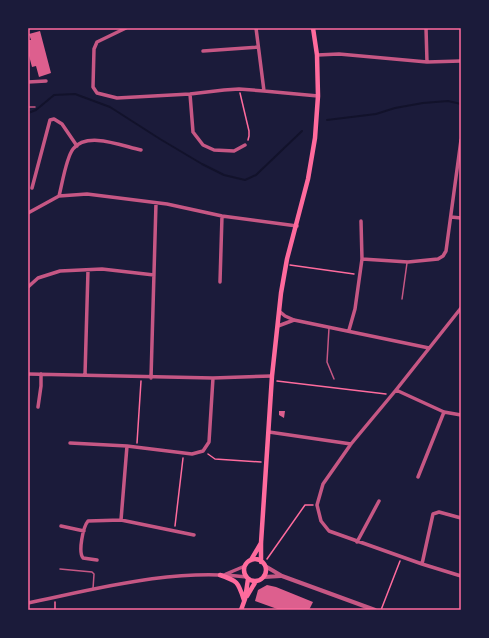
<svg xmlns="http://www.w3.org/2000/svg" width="489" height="638" viewBox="0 0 489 638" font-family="Lora,serif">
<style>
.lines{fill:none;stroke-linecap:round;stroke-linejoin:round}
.stream{stroke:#12122b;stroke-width:2}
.building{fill:#dd5f8e}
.path{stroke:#ff6b9d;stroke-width:1.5}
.service{stroke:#c65784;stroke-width:1.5}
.minor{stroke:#c65784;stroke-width:3.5}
.tertiary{stroke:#c65784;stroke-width:4}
.secondary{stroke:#ff6b9d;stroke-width:4.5}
.neatline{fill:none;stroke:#ff6b9d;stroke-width:1.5}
</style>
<rect width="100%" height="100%" fill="#1b1b3a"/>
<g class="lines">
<path class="stream" d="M28,113L36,110L54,95L75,94L110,107L160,139L202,164L224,175L245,180L256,175L302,131
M327,120L376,114L395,108L423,103L448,101L461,104"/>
</g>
<path class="building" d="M40,31L51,73L39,77L36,66L32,67L28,52V40H31L29,34Z
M279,411H285L284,418L279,415Z
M267,585L276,587L313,602L309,610H280L255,601L258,590Z"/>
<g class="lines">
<path class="path" d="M240,93L249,131V136L248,140
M290,265L354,274
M277,381L386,394
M137,443L141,381
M208,454L215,459L261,462
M175,526L183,458
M267,559L305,505H313
M55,610V602
M381,610L400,561"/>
<path class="service" d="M28,107H35
M402,299L407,263
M329,328L327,362L334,379
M60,569L92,572L94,574L93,589"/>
<path class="minor" d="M126,28L97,42L94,49L93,87L97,93L117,98L190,94L224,90L239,89L264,91L318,96
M256,28L264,91
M426,28L427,62L461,61
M203,51L258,47
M317,55L339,54L427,62
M28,82L46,81
M190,94L193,132L203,145L214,150L234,151L245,145
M32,188L50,120L54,119L62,124L77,146
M59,196C62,185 66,158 73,149C87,131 122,146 141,150
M28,213L59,196L87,194L167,204L222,216L297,226
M451,217L461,218
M362,259L408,262L438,259L443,256L446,251L461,140
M220,282L222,216
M28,287L38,278L60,271L102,269L154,275
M461,308L396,390L351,444L323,484L317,505L321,521L329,531L422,564L461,576
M279,311L285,316L294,320L429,348
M278,326L294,320
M349,330L355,309L362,259L361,221
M28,374L213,378L272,376
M85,375L88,270
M151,378L156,203
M396,390L444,412L461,415
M38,407L41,386V374
M269,432L351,444
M70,443L127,446L192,454L203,451L209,442L213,378
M418,477L444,412
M121,520L127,446
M61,526L84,531
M357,542L379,501
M97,560L83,558C78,552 83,527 88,521L121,520L194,535
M422,564L433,514L439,512L461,518
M226,574L245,566
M28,603C100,588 173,568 247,577"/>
<path class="tertiary" d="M265,566L282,576L375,610
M264,577L281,576"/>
<path class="secondary" d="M244 570a11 11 0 1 1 22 0a11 11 0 1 1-22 0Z
M251,560L261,543
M261,562V543L272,376L281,293L287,259L308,179L315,138L318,96L317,55L313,28
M220,575C238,581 238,582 244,600
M247,596L256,581
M241,610L245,599L248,579"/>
</g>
<rect width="489" height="638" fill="none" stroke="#1b1b3a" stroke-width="58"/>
<rect x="29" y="29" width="431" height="580" class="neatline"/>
</svg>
